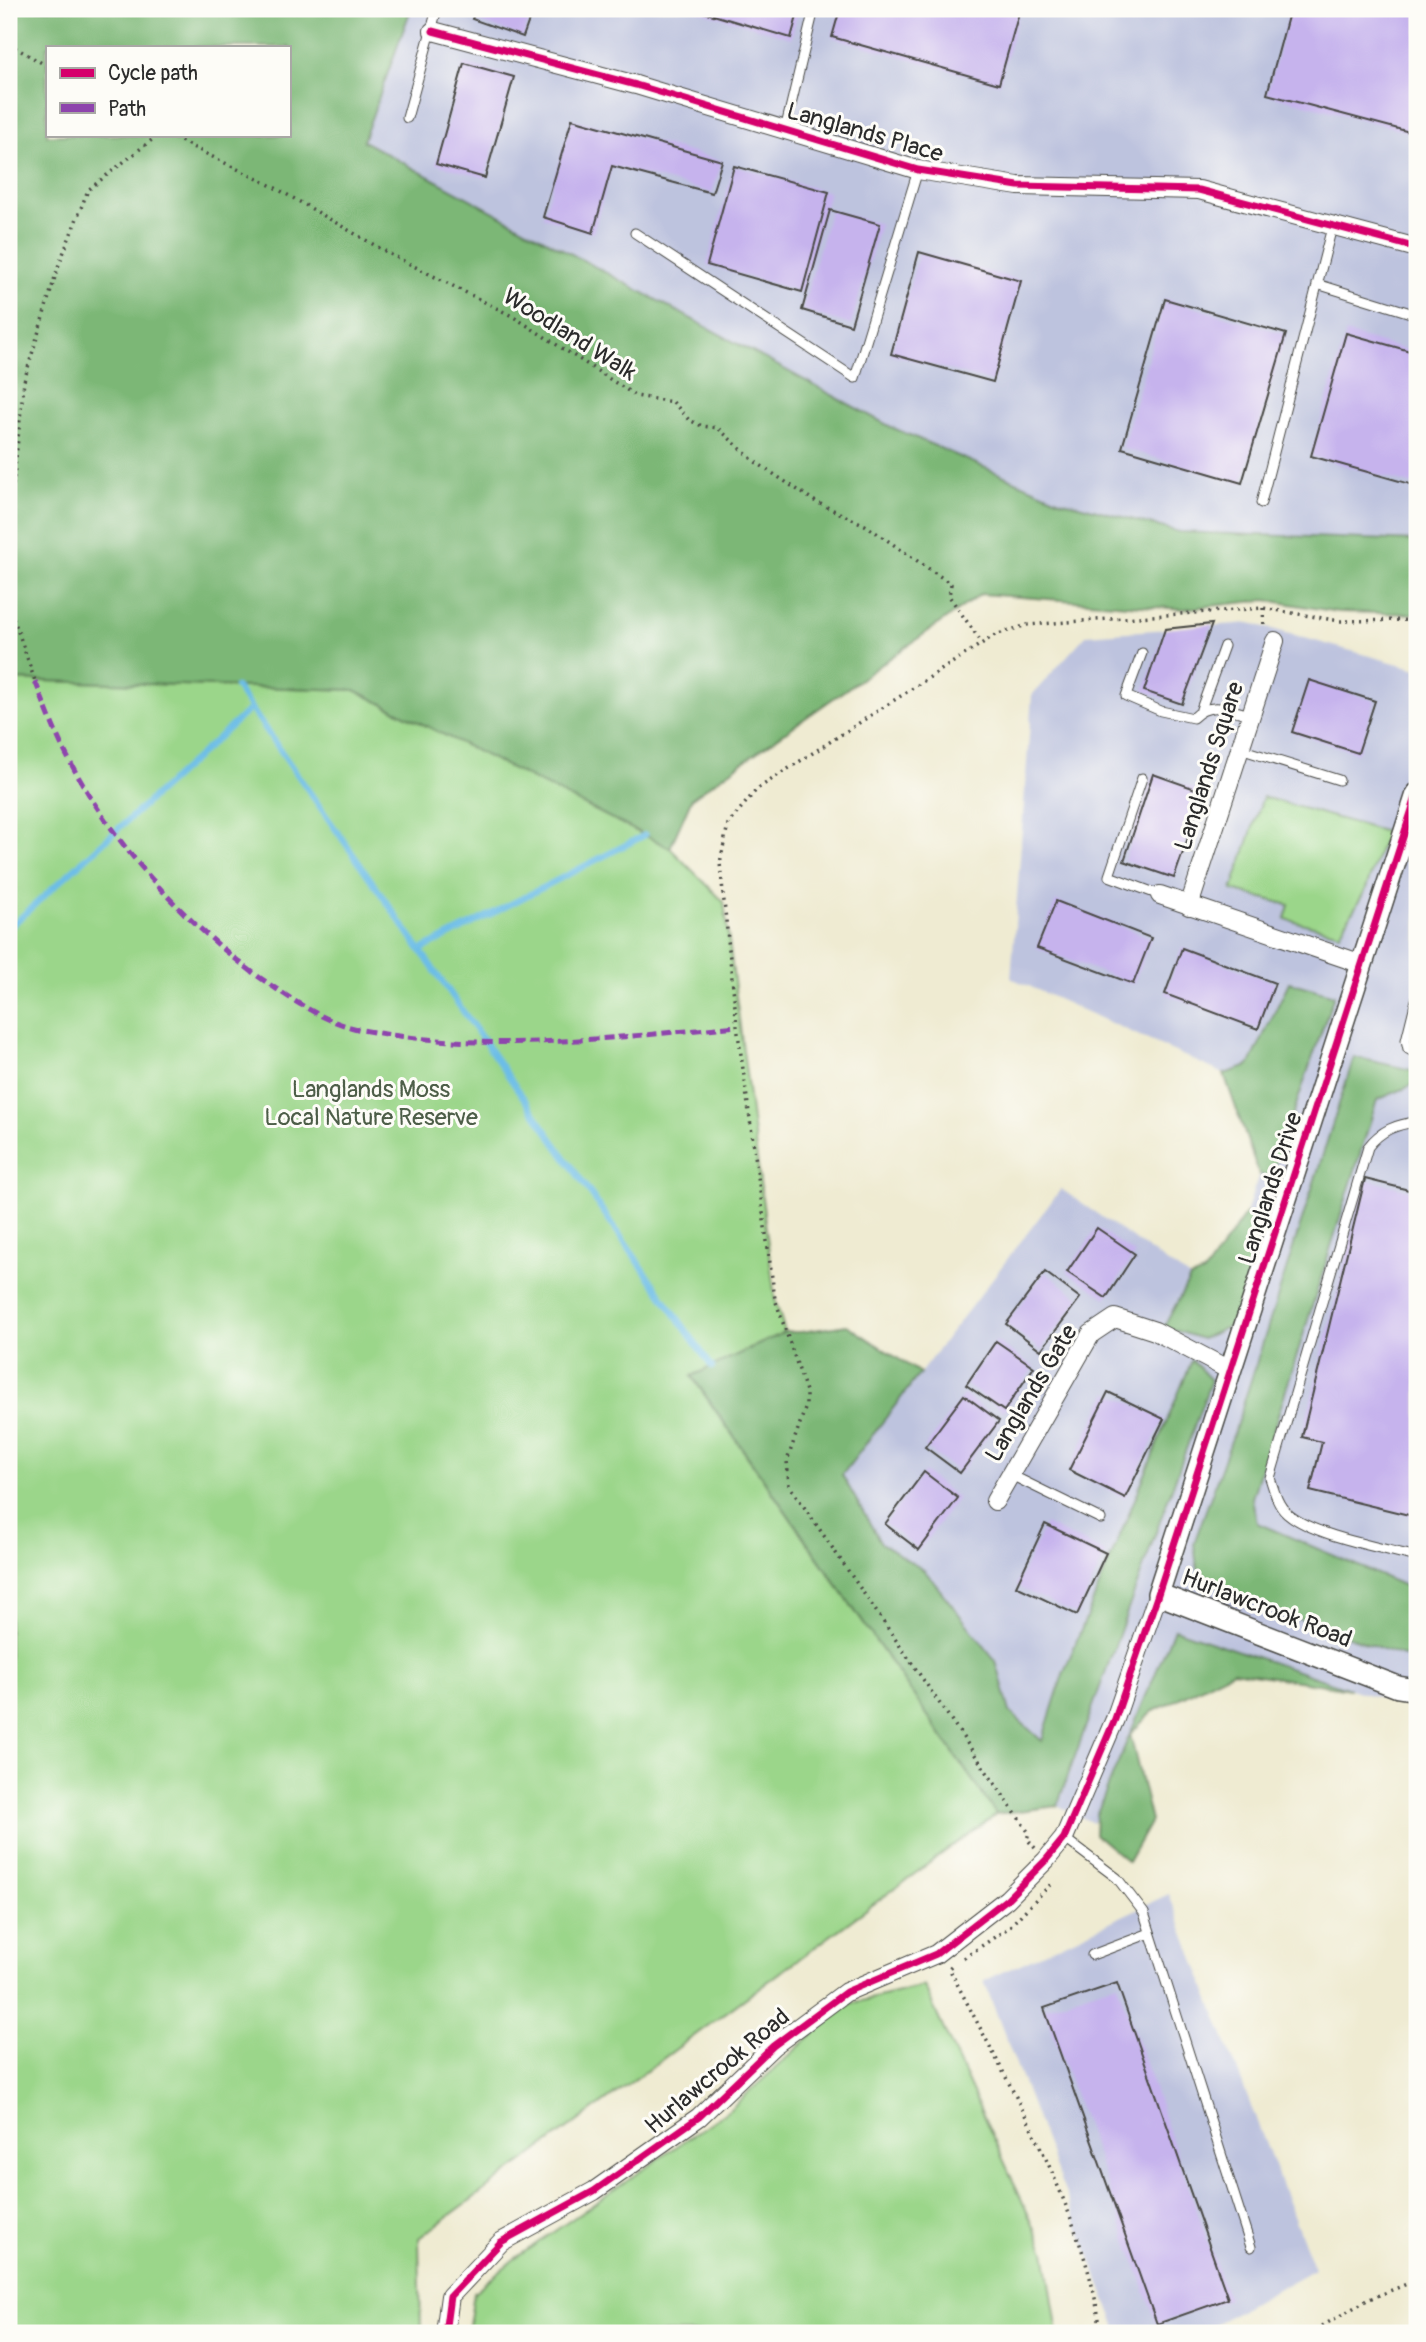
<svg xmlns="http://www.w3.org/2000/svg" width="1426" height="2342" viewBox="0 0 1426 2342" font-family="Pangolin,sans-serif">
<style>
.industrial{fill:#bdc3de}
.green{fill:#9bd68a;stroke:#63805a;stroke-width:2}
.forest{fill:#7cb776;stroke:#547150;stroke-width:2;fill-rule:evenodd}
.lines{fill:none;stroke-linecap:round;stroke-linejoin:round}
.stream{stroke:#6cbde7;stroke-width:6}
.building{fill:#c6b3ed}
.service-casing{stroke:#484844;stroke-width:11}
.minor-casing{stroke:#484844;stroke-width:20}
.tertiary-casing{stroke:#484844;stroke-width:24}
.path{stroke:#484844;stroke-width:3.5;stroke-dasharray:2 5;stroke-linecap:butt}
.service{stroke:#fff;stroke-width:9}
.minor{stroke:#fff;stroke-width:18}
.tertiary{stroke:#fff;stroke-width:21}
.quiet{stroke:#8e44ad;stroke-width:5;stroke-dasharray:10 5;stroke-linecap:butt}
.cycleway-casing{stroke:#fdfcf7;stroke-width:11}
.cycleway{stroke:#d6006c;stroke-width:7}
.labels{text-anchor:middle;stroke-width:6;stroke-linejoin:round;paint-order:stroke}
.street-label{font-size:24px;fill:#2b2b2b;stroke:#fdfcf7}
.park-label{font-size:24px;fill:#4d5e48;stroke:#fdfcf7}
</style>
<rect width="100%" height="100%" fill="#fdfcf7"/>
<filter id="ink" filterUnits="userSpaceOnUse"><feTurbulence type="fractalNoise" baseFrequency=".0143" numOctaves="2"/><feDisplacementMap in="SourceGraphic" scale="14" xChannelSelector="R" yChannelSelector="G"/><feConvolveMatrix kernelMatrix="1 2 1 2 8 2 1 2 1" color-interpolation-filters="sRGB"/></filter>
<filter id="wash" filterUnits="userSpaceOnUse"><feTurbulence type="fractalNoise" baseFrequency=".00686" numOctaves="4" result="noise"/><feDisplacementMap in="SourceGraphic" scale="28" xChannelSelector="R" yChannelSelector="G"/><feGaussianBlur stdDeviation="1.57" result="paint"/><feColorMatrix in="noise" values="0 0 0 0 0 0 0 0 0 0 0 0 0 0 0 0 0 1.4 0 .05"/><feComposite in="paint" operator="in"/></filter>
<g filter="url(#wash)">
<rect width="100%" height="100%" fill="#efebd2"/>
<path class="industrial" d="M411,9H1417V541L1179,532L1060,500L891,427L363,141Z
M1250,623L1417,669V1709L1350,1689L1174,1629L1093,1823L1021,1787L842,1475L1061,1189L1190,1278L1204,1273L1246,1213L1259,1174L1224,1074L1011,978L1032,695L1086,635Z
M1169,1894L1314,2269L1199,2333H1119L984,1981Z"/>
<path class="green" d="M9,680L355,690L670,848L724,902L775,1299L785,1332L692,1377L996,1814L419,2238L421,2333H9Z
M1263,797L1386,832L1365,891L1340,933L1285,919L1289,905L1232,890Z
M924,1986L1045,2251L1058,2333H468L474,2292L513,2260L729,2110L845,2005Z"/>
<path class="forest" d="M9,9H411L363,141L891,427L1060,500L1179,532L1417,541V614L1338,612L1266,600L1183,609L981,594L692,798L670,848L355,690L9,680ZM289,47V135H47V47Z
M1289,982L1334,995L1271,1178L1259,1174L1224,1074L1249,1066Z
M1354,1057L1416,1071L1417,1083L1377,1100L1252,1498L1257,1523L1417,1591V1661L1226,1593L1197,1568L1194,1543L1236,1427Z
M1246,1213L1261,1222L1241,1307L1229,1326L1202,1339L1164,1327L1190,1278L1204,1273Z
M847,1325L920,1373L842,1475L881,1543L925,1571L996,1661L1010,1712L1042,1741L1063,1674L1192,1360L1211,1380L1057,1806L996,1814L692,1376L785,1332H801Z
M1174,1629L1350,1689L1233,1671L1152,1712L1130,1734L1151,1821L1128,1862L1095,1834L1096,1815Z"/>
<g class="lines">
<path class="stream" d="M236,687L712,1367
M9,928L251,708
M421,950L645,835"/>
</g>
<g id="blocks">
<path class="building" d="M476,9H533L523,37L472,19Z
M693,9H799L791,38Z
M840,9H1020L999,84L832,37Z
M1290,9H1417V134L1267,94Z
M464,63L514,77L485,178L436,164Z
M572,119L722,161L712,193L612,166L593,233L543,217Z
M734,166L829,192L802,292L707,265Z
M830,210L880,224L851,325L802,310Z
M919,252L1021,281L993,382L891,354Z
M1165,299L1286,334L1242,483L1122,448Z
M1346,333L1417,353V486L1311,456Z
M1212,624L1182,704L1144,691L1165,629Z
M1309,680L1375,701L1358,753L1292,732Z
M1153,774L1204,792L1174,878L1124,861Z
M1056,901L1151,938L1133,984L1037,948Z
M1182,948L1275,983L1258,1029L1165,994Z
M1365,1179L1417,1192V1517L1310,1491L1322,1442L1302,1437Z
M1097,1228L1135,1254L1106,1298L1067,1272Z
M1045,1272L1080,1298L1041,1350L1006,1324Z
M996,1341L1034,1367L1004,1411L966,1385Z
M1108,1392L1164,1419L1125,1498L1069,1470Z
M964,1395L999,1421L960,1473L925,1447Z
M924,1472L958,1498L919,1550L885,1524Z
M1045,1524L1106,1553L1077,1615L1016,1586Z
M1117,1983L1228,2299L1157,2324L1044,2008Z"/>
</g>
</g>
<g filter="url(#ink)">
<use href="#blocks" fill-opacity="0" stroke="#484844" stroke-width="2"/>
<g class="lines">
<g class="service-casing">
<path id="service" d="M407,118L437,9
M785,130L814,9
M635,233L855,378L918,170
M1317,284L1417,315
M1261,503L1332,227
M1142,653L1126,696L1161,711L1193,718C1210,700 1229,710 1251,715
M1201,709L1224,646
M1240,749L1339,780
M1142,778L1109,876L1160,895
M1417,996L1406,1040L1408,1049L1417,1054
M1417,1122C1397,1124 1381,1130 1368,1147L1270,1478C1274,1490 1277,1504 1287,1513C1313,1536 1383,1548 1417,1557
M1009,1474L1101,1519
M1064,1838L1117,1878L1144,1913L1251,2247
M1092,1955L1150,1933"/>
</g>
<g class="minor-casing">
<path id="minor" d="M433,31L636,85L918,170L1018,186L1199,190L1417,248
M1160,895L1362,964
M1189,906L1275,641
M995,1501L1091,1334L1115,1318L1155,1331L1231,1371
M445,2333L450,2296L501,2242L594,2191L699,2117L773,2046L846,1992L936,1954L1007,1899L1046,1860L1064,1838L1115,1719L1158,1594"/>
</g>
<g class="tertiary-casing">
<path id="tertiary" d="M1417,794L1158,1594L1398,1687L1417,1690"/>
</g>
<path class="path" d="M9,44L47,66
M168,135L274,187L390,254L514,317L636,396L673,402L689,420L702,426L718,428L754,461L816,502L865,525L951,584L949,596L982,643
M9,490L13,487L24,381L58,267L88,190L158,135
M9,605L35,681
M1263,608L1264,627
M1035,1848L1027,1839L1029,1833L789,1485L787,1461L806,1406V1391L775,1299L737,1026L720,863L728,824L757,789L995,635L1027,625L1263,608L1340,621L1417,620
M964,1958L1008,1928L1053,1882
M951,1966L949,1968C1004,2077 1086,2212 1101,2333
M1310,2333L1367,2300L1417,2280"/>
<use href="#service" class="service"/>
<use href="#minor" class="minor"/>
<use href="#tertiary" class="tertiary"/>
<path class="quiet" d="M35,681C45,705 54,731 66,754C111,842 180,919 259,977C291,999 323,1022 362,1030C487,1054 612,1038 737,1026"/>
<g class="cycleway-casing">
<path id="cycleway" d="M433,31L636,85L918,170L1018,186L1199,190L1417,248
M445,2333L450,2296L501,2242L594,2191L699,2117L773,2046L846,1992L936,1954L1007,1899L1046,1860L1064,1838L1115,1719L1158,1594L1417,794"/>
</g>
<use href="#cycleway" class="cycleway"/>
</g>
</g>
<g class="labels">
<g class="street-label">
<text transform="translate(865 132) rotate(16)" y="8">Langlands Place</text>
<text transform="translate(570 334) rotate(32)" y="8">Woodland Walk</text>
<text transform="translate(1209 766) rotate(-72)" y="8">Langlands Square</text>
<text transform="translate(1270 1188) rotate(-72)" y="8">Langlands Drive</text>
<text transform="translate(1031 1393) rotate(-59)" y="8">Langlands Gate</text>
<text transform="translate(1267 1608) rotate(21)" y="8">Hurlawcrook Road</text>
<text transform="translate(717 2071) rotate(-40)" y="8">Hurlawcrook Road</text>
</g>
<g class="park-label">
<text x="371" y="1097">Langlands Moss<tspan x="371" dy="28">Local Nature Reserve</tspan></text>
</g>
</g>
<rect width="1426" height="2342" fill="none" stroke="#fdfcf7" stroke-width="35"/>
<rect x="46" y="46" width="245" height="91" fill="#fdfcf7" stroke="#a9a8a5" stroke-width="2"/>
<rect x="60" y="68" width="35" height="10" fill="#d6006c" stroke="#a9a8a5" stroke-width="2"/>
<text x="108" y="80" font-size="21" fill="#2b2b2b">Cycle path</text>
<rect x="60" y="103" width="35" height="10" fill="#8e44ad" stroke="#a9a8a5" stroke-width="2"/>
<text x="108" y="116" font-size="21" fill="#2b2b2b">Path</text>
</svg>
